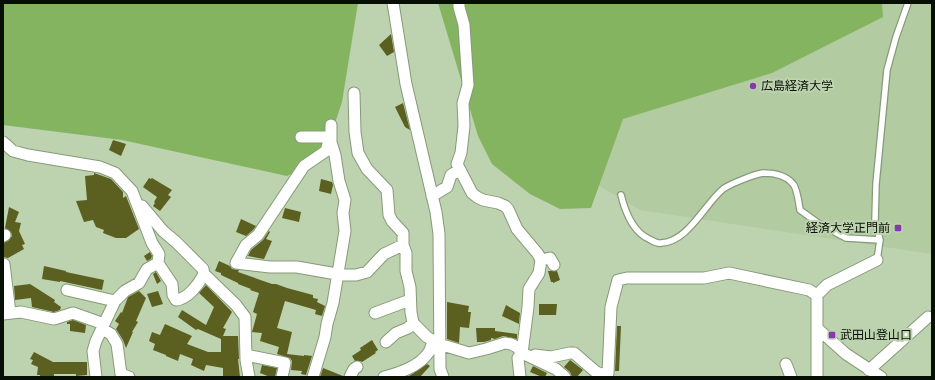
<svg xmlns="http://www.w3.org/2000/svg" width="935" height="380" viewBox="0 0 935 380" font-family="'Libre Baskerville','Noto Sans JP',serif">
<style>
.built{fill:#b2cba1}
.green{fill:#84b460}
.building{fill:#5b5f1f}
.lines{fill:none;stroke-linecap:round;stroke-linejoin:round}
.service-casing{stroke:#869a79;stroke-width:8}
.minor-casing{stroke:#869a79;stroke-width:13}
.service{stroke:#fff;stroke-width:5.5}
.minor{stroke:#fff;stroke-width:11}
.poi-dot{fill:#8539aa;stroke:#bdd2af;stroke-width:1.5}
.labels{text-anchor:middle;stroke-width:4;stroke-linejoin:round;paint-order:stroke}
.poi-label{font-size:12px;fill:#070e04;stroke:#bdd2af;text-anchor:start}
</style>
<rect width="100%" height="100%" fill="#bdd2af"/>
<path class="built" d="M576,3H932V254L640,210L571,169Z"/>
<path class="green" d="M3,3H358L342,102L330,138L315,162L287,176L122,140L3,125Z
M438,3H882L883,17L772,73L623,119L591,208L560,209L530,194L492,164L478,136Z"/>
<path class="building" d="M391,34L394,52L387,56L379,45Z
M403,103L410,130L405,127L395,107Z
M113,140L126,144L121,156L109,150Z
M94,173L111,179L123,192V198L126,196L139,229L126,238H116L103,233L104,230L96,227L93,220L84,222L76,201L87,200L85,176L94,175Z
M149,178L151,179L152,178L172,190L168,195L171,197L160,211L153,206L155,203L154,202L157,197L143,187Z
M321,179L332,182L333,185L331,194L319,191Z
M9,207L19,212L15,222L21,223L19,231L25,244L22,245L24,249L8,258L3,257V243L8,241L12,236L11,232L5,228Z
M285,208L301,212L299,222L282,218Z
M241,219L256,226L253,230L246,236L236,232Z
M269,231L270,232L266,239L272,241L264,259L248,256L251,250L263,240Z
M150,252L152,256L151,259L147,261L144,256Z
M219,261L230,266L232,269L239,270L238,272L272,284H276L287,288L313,295V298L318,299L317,302L325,306L322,316L315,314L316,310L285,301L277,328L292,332L287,354L304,356V355L312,356L306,375L301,374L302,371L291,370L292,361L290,358L277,354L279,347L260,341L262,333L252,332L257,314L253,312L259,293L250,290L251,289L238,284V283L221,275V273L215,271Z
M44,266L66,271V272L104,280L102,290L60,281V282L42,279Z
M548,271H557L560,280L553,283V282H551Z
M156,272L161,281L157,284L153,274Z
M30,284L55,300L54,302L61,307L60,310L54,312L32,307L31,298L15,300L14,286Z
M206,285L232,312L223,328L226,329L223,336H238L239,359H238L240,377H223V368L206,365L204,371L191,365L193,359L180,354L178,361L166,356V355L153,350L155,344L149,341L152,332L160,335L165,324L192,336L187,344L208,352H221V339L198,329L196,330L178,317L182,310L206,325L214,307L199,293Z
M139,291L146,298L136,321L138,322L132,332H133L126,348L123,340L116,329L119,324L115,321L121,312L122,313L128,297Z
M158,291L163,304L152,307L147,294Z
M447,302L469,306L468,312H471L469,328L460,327L459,343L447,339Z
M539,304H557L556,315H539Z
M506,305L520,313L519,324L502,316Z
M73,320L86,325L85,333L70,331V324H67V322Z
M617,326H621L619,371H615Z
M476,328H495V331L517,334V339L503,336L495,339L491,338V340L484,342H477Z
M372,340L378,350L375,352L376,353L362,362L360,361H355L352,356L361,350L360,348Z
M34,352L53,362H87V375L76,376V374H54V377H40V375H37L38,367L31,364L33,360L30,359Z
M570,360L583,370L577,377H572L570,372L564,367Z
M427,364L430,366L420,377H410L409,376Z
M262,365L277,368L275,377H270L260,373Z
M533,366L547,373L545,377H542L530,372Z
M323,368L343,376V377H320Z"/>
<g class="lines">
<g class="service-casing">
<path id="service" d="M621,195C625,211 633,232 649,239C653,241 657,244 661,243C688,242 704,205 723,189C730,184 755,174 763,173C773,173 786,175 793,184C797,188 799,204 800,210L818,223L846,238L880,240
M877,260L880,240L875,221L876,184L887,70L896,37L908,3"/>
</g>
<g class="minor-casing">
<path id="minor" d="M393,3L406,84L436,212L439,234L440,369L443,377
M459,3V7L464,25L468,85L463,103L464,126L461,153L457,164L472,193L477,197L483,200L498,203L505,206L508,209L517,229L538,254L541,260L539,273L529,289L528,307L522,353L518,358L520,377
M354,93L355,132L358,153L367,169L387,190L389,215L392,221L403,233V245L406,253V271L410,287L411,312L413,323L427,337L439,344L469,353L486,349L505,343L511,344L517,347L522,353L556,369L565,377
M301,137H331
M3,142L13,151L28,155L100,167L115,173L132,191L152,243L159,254L158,263L172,284L173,295L176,300C188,299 199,284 204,274
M331,142L328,144L326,151L304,166L258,235L246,245L236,263L270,267H297L342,275H356L367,272L384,254L403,245
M432,196L447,187L451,175L459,170
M142,206L163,231L176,242L203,269L204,274L236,305L245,317L246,360L249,377
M3,236L5,235
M541,260L550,258L554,265
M4,264L10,313
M67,290L115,301
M375,313L410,300
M3,314L21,312L54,319L73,313L104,324
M102,329L111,334L117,344L121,374L129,377
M818,329L846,354L881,377
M386,342L396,333L408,328L413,323
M246,355L285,363L282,377
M535,355L551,357L570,353H574L596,372L607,376L608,373L611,307L618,280L627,278H704L729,273L809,290L817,295
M786,364L791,377
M869,370L928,317
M96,377L93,351L96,341L115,301L125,291L139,283L147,269L158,263
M313,377L325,337L327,324L333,303L345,231L343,213L345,200L339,181L335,155L331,142V125
M350,377L354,369L357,367
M384,377C399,373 419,367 429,352C431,349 432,344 433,340
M817,377V295L827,285L877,260"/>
</g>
<use href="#service" class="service"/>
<use href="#minor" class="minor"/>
</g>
<g class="poi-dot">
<circle cx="753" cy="86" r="4"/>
<rect x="894" y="224" width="8" height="8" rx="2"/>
<rect x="828" y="331" width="8" height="8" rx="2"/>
</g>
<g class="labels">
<g class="poi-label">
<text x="761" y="90">広島経済大学</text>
<text x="890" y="232" text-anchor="end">経済大学正門前</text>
<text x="840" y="339">武田山登山口</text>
</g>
</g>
<rect width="935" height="380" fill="none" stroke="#070e04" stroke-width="8"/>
</svg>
